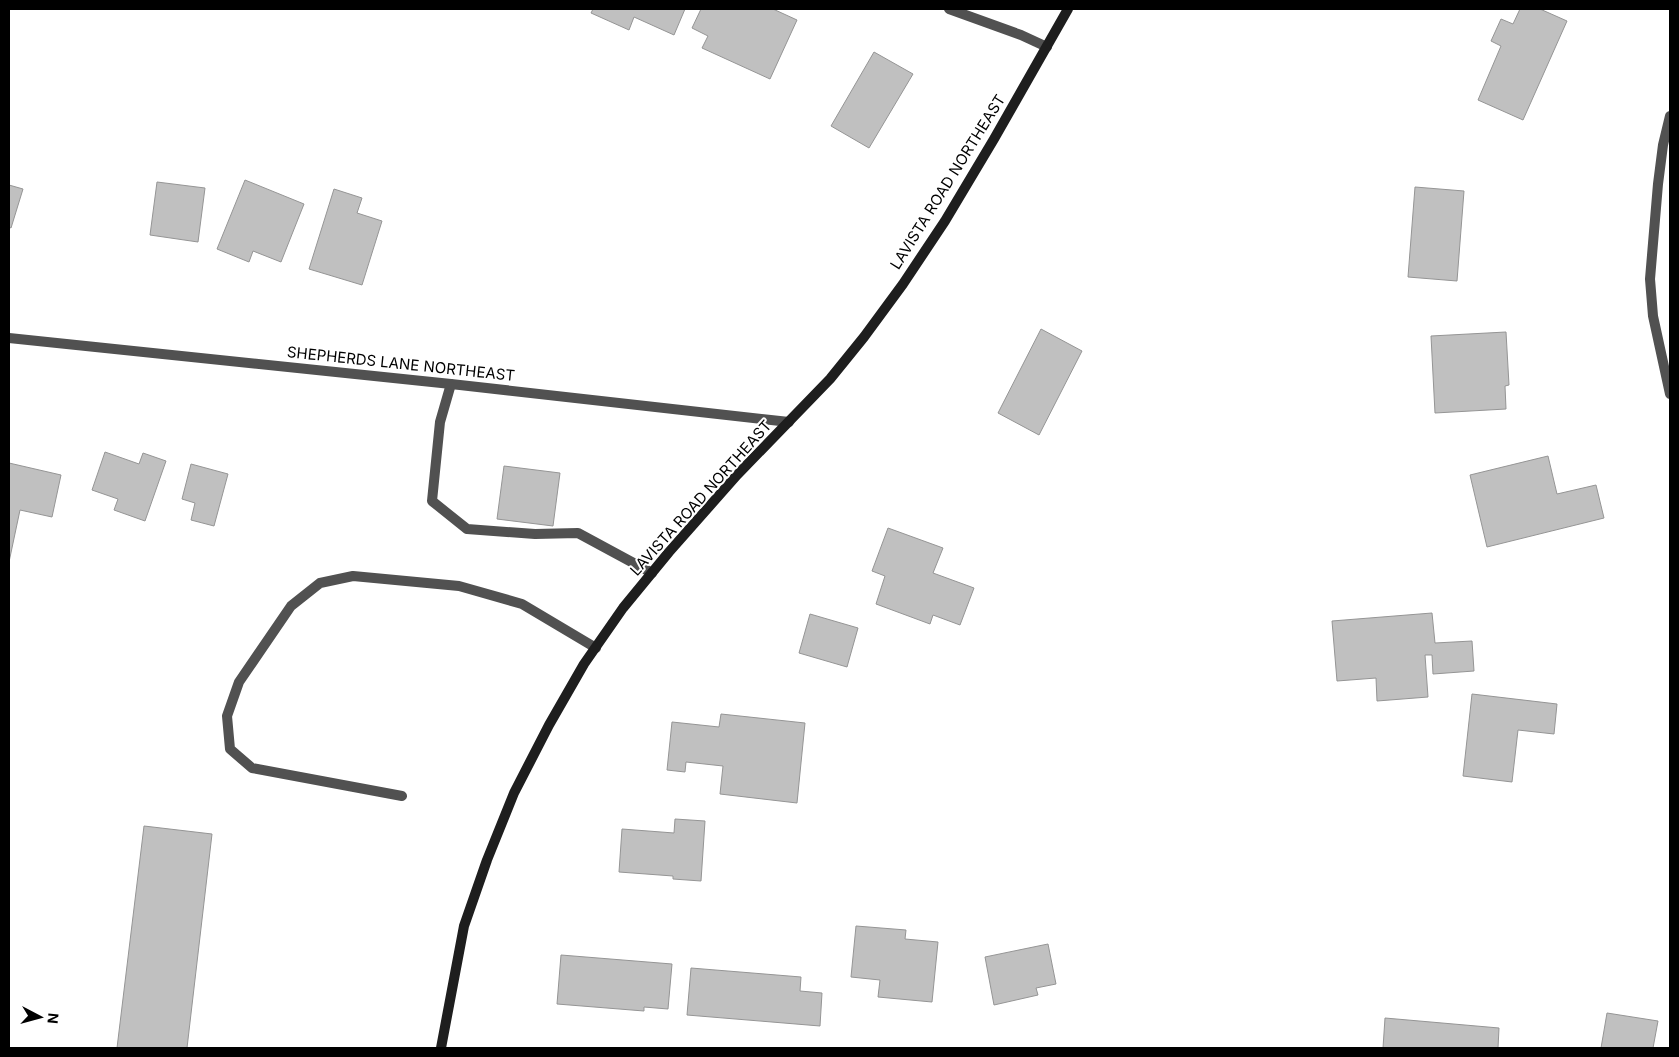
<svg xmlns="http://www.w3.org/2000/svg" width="1679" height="1057" viewBox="0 0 1679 1057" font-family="Inter,sans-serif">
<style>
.building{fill:#c0c0c0;stroke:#959595}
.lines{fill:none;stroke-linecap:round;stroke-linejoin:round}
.lane{stroke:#515151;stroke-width:10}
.street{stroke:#515151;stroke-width:10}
.secondary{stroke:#1e1e1e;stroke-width:10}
.labels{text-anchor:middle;stroke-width:4;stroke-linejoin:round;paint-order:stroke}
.street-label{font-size:15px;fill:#000;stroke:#fff}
</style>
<rect width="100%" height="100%" fill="#fff"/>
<path class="building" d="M593,9H685L674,35L634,17L629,30L591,13Z
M701,9H773L797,20L770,79L702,48L708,36L692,28Z
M1520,9H1540L1567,21L1523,120L1478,100L1501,46L1491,41L1501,19L1513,24Z
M874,52L913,74L869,148L831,126Z
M245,180L304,204L281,262L253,251L249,262L217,249Z
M157,182L205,188L198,242L150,235Z
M9,185L23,189L11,228L9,227Z
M1415,187L1464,191L1457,281L1408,277Z
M334,189L362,198L357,213L382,221L362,285L309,269Z
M1041,329L1082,351L1039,435L998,413Z
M1506,332L1509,385L1505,386L1506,409L1435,413L1431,336Z
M105,452L139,464L143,453L166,461L145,521L114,510L118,499L92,490Z
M1548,456L1557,494L1596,485L1604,518L1487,547L1470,475Z
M9,463L61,475L52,517L20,510L9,562Z
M191,464L228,474L214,526L191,520L195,503L182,499Z
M504,466L560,473L553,526L497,519Z
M888,528L943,548L933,573L974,588L960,625L933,615L930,624L876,604L885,576L872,571Z
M1432,613L1435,643L1472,641L1474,671L1433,674L1432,655H1425L1428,697L1377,701L1376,678L1337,681L1332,621Z
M810,614L858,628L847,667L799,653Z
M1472,694L1557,704L1554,734L1518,730L1512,782L1463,776Z
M721,714L805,723L797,803L720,794L723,766L686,762L685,772L667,770L672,722L719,727Z
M675,819L705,821L701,881L673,879V876L619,872L622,829L674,833Z
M144,826L212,834L187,1048H117Z
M856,926L906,930L905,939L938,942L932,1002L878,997L880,980L851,977Z
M1048,944L1056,984L1036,988L1038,995L994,1005L985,957Z
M561,955L672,964L668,1009L644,1007V1011L557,1004Z
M691,968L801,977L800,991L822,993L820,1026L687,1015Z
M1607,1013L1658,1021L1653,1048H1601Z
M1385,1018L1499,1028L1498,1048H1383Z"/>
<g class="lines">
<path class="lane" d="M451,384L440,422L432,501L467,529L535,534L578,533L652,573"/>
<path class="street" d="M949,9L1021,35L1047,47
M1670,116L1663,145L1658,184L1650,279L1653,316L1670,394
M9,338L451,384L789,422
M402,796L252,768L230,749L227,716L239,682L291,606L320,583L353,576L459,586L522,604L596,648"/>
<path class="secondary" d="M441,1048L464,926L487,860L514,793L549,725L584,664L623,608L669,552L737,475L830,379L864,337L903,284L945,221L994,139L1068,9"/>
</g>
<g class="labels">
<g class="street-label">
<text transform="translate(948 182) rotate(-58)" y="5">LAVISTA ROAD NORTHEAST</text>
<text transform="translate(401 364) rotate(6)" y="5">SHEPHERDS LANE NORTHEAST</text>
<text transform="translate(701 498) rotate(-48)" y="5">LAVISTA ROAD NORTHEAST</text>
</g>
</g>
<rect width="1679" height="1057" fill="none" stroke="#000000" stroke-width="20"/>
<g transform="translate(40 1017) rotate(96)" stroke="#ffffff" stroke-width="4" paint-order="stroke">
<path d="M0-4L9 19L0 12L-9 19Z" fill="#000000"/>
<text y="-8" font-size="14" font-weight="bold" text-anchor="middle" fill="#000000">N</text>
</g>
</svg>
